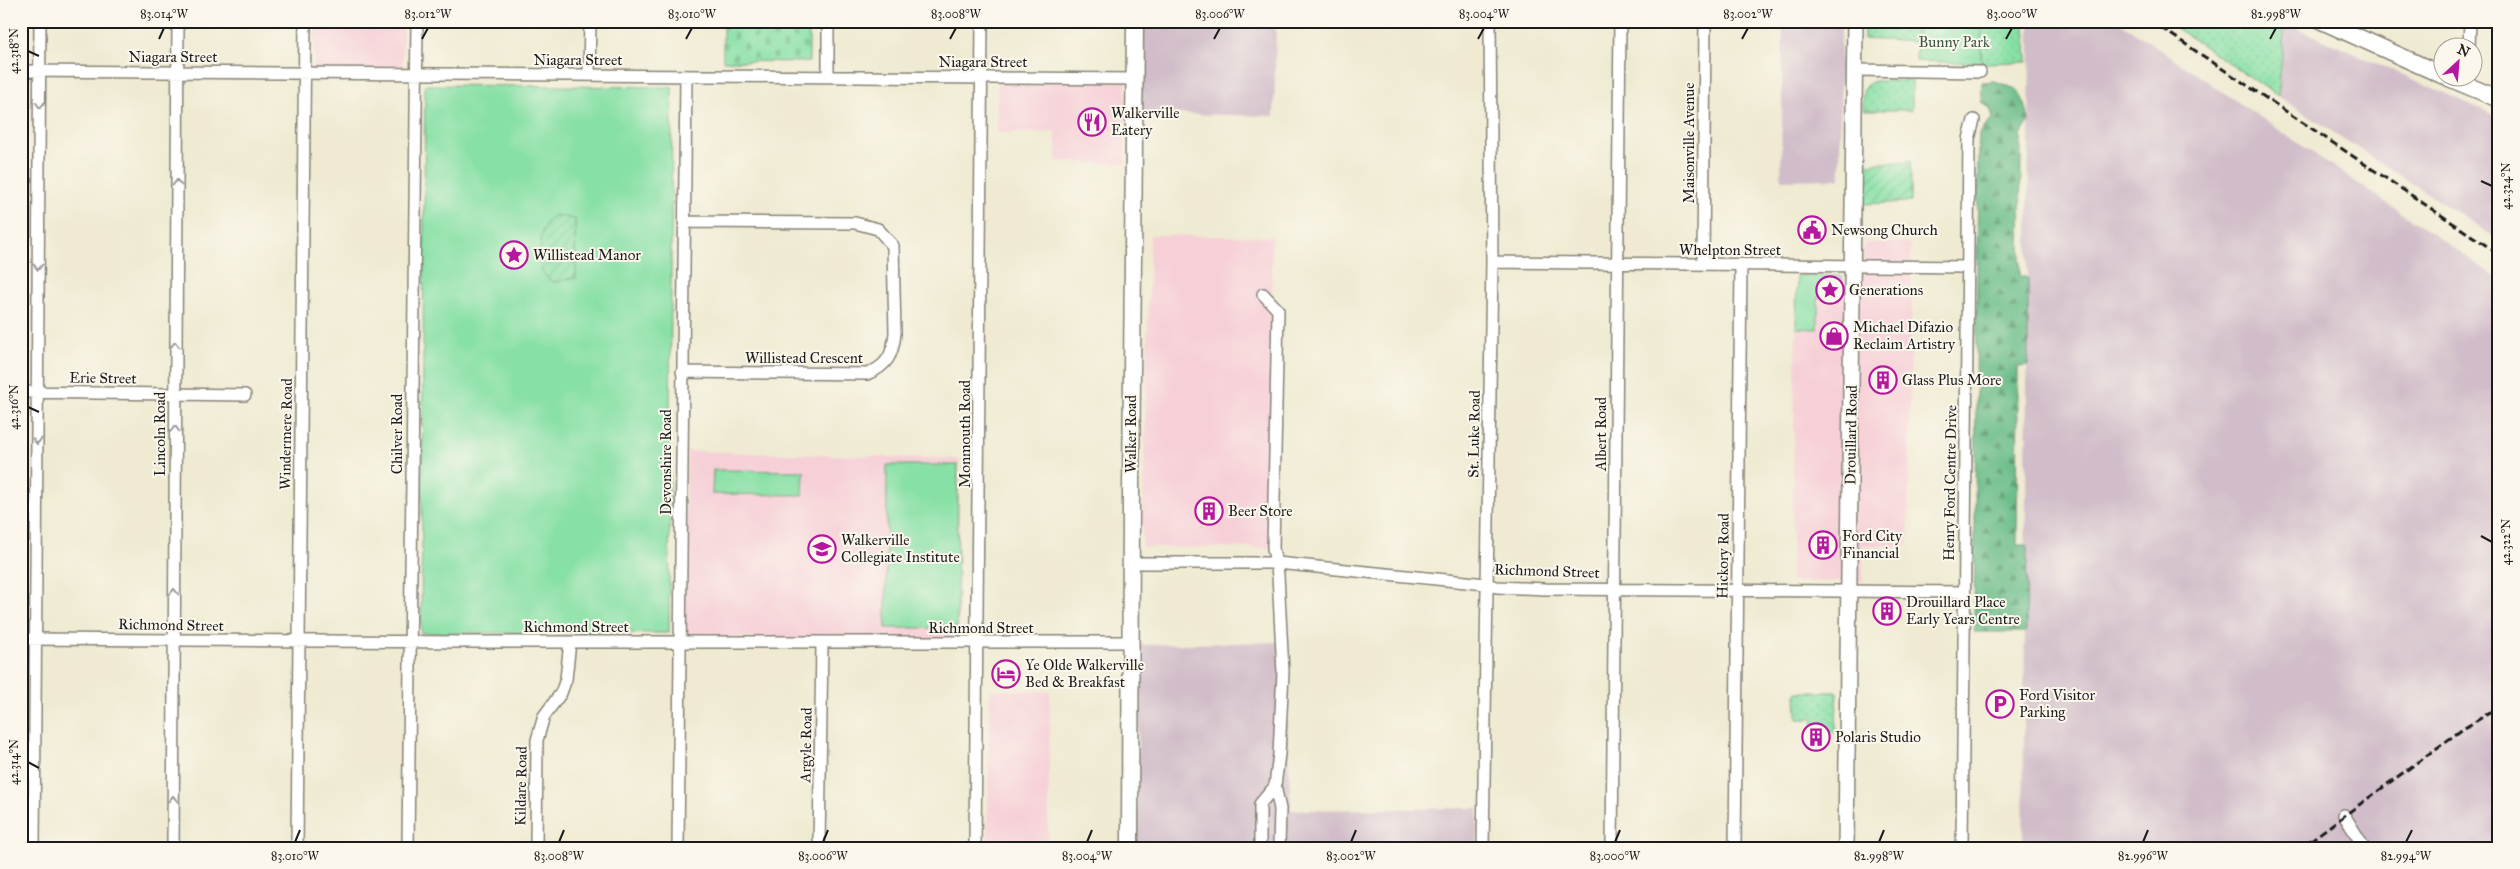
<svg xmlns="http://www.w3.org/2000/svg" width="2520" height="869" viewBox="0 0 2520 869" font-family="'IM FELL Great Primer',serif">
<style>
.built{fill:#f6cfd7}
.industrial{fill:#d1bdc9}
.grass{fill:url(#grass-dots);stroke:#527e60}
.forest{fill:url(#forest-firs);stroke:#446d53}
.cemetery{fill:url(#cemetery-stones);stroke:#527e60}
.park{fill:#87e0a5;stroke:#527e60}
.garden{fill:url(#garden-furrows);stroke:#527e60}
.lines{fill:none;stroke-linecap:round;stroke-linejoin:round}
.minor-casing{stroke:#868376;stroke-width:14}
.tertiary-casing{stroke:#868376;stroke-width:18}
.secondary-casing{stroke:#868376;stroke-width:19}
.minor{stroke:#fff;stroke-width:11}
.tertiary{stroke:#fff;stroke-width:15}
.secondary{stroke:#fff;stroke-width:16}
.rail{stroke:#1c1c1c;stroke-width:3;stroke-dasharray:8 4;stroke-linecap:butt}
.oneway{stroke:#999}
.ticks{fill:none;stroke:#1c1c1c;stroke-width:2}
.labels{text-anchor:middle;stroke-width:4;stroke-linejoin:round;paint-order:stroke}
.park-label{font-size:15px;fill:#3c5745;stroke:#fbf7ec}
.street-label{font-size:15px;fill:#1c1c1c;stroke:#fbf7ec}
.poi-label{font-size:15px;fill:#1c1c1c;stroke:#fbf7ec;text-anchor:start}
.neatline{fill:none;stroke:#1c1c1c;stroke-width:2}
.ticks-label{font-size:12px;text-anchor:middle;fill:#1c1c1c}
</style>
<defs>
<pattern id="grass-dots" width="8" height="8" patternUnits="userSpaceOnUse" patternTransform="scale(1.25)"><rect width="8" height="8" fill="#87e0a5"/><path d="M2 2h.1M6 6h.1" fill="none" stroke="#74c08d" stroke-width="1.8" stroke-linecap="round"/></pattern>
<pattern id="forest-firs" width="22" height="20" patternUnits="userSpaceOnUse" patternTransform="scale(1.25)"><rect width="22" height="20" fill="#6dbe8a"/><path d="M5 1l3.5 6h-7zM16 11l3.5 6h-7z" fill="#599a70"/></pattern>
<pattern id="cemetery-stones" width="16" height="16" patternUnits="userSpaceOnUse" patternTransform="scale(1.25)"><rect width="16" height="16" fill="#87e0a5"/><path d="M2 7V4a2 2 0 0 1 4 0v3zM10 15v-3a2 2 0 0 1 4 0v3z" fill="#74c08d"/></pattern>
<pattern id="garden-furrows" width="10" height="10" patternUnits="userSpaceOnUse" patternTransform="scale(1.25)"><rect width="10" height="10" fill="#87e0a5"/><path d="M-1 1l2-2M0 10L10 0M9 11l2-2" fill="none" stroke="#74c08d"/></pattern>
</defs>
<rect width="100%" height="100%" fill="#fbf7ec"/>
<filter id="ink" filterUnits="userSpaceOnUse"><feTurbulence type="fractalNoise" baseFrequency=".02" numOctaves="2"/><feDisplacementMap in="SourceGraphic" scale="10" xChannelSelector="R" yChannelSelector="G"/><feConvolveMatrix kernelMatrix="1 2 1 2 8 2 1 2 1" color-interpolation-filters="sRGB"/></filter>
<filter id="wash" filterUnits="userSpaceOnUse"><feTurbulence type="fractalNoise" baseFrequency=".0096" numOctaves="4" result="noise"/><feDisplacementMap in="SourceGraphic" scale="20" xChannelSelector="R" yChannelSelector="G"/><feGaussianBlur stdDeviation="1.12" result="paint"/><feColorMatrix in="noise" values="0 0 0 0 0 0 0 0 0 0 0 0 0 0 0 0 0 1.4 0 .05"/><feComposite in="paint" operator="in"/></filter>
<g filter="url(#wash)">
<rect width="100%" height="100%" fill="#efead1"/>
<path class="built" d="M315,21H403V73L314,71Z
M997,77L1126,79L1125,164L1056,161V132L997,133Z
M1150,235L1272,237L1273,548L1142,547Z
M1864,243H1910L1912,275L1908,546L1863,545V581L1791,582L1796,328L1818,329V297H1841L1842,276L1863,275Z
M21,409H26V447H21Z
M686,451L959,459V641L685,637Z
M990,690L1050,691L1048,848H987Z"/>
<path class="industrial" d="M1143,21H1276L1274,116L1141,113Z
M1783,21H1841L1840,179L1781,180Z
M2030,21H2118L2499,279V848H2023Z
M2285,23L2499,117V240L2278,96Z
M1282,642L1291,810L1478,808L1477,848H1136L1140,645Z"/>
<path class="grass" d="M1864,21H1917V42L1864,39Z
M1981,21H2025L2027,62L1981,63Z
M2166,21L2285,23L2278,96Z
M1875,81H1912V110H1863C1863,97 1860,84 1875,81Z
M1796,692H1837L1836,732H1812L1813,719H1797Z"/>
<path class="forest" d="M1994,81C2020,88 2024,95 2029,121L2021,135L2020,276L2028,278V366L2018,367L2017,545H2027L2026,632H1974L1978,152L1979,134L1993,117L1990,108L1981,102L1982,82Z"/>
<path class="cemetery" d="M723,21H809V62L723,61Z"/>
<path class="park" d="M1917,21H1981V63L1916,61Z
M425,85L672,87L669,633H421Z
M1797,275L1842,276L1841,297H1818V329L1796,328Z
M887,465H958L957,628H886Z
M713,470L804,471L803,495L712,494Z"/>
<path class="garden" d="M1911,161V202L1863,204V164Z
M555,215L575,219L576,278C557,278 556,291 541,270C541,251 536,225 555,215Z"/>
</g>
<g filter="url(#ink)">
<g class="lines">
<g class="minor-casing">
<path id="minor" d="M2469,48L2470,21
M1855,70L1980,72
M21,71L1135,79
M589,75L590,21
M828,77V21
M1492,262L1968,267
M1703,264L1705,21
M1263,294L1278,310L1273,548L1278,575L1283,672L1279,754L1275,786L1280,809L1279,848
M682,372L867,374C887,366 893,355 895,333L893,246L878,229L855,223L684,222
M21,392L245,395
M1131,563H1277L1486,584L1497,587L1546,589L1964,592
M21,639L466,642H1131
M2344,815L2362,844L2360,848
M34,848L40,21
M173,848L178,21
M297,848L305,21
M408,848L417,21
M536,848L537,740L544,716L561,693L566,679L570,642
M678,848L686,76
M819,848L822,643
M975,848L982,21
M1260,848V804L1275,786
M1483,848L1492,262L1490,21
M1612,848L1620,21
M1735,848L1741,265
M1962,848L1969,139L1974,120"/>
</g>
<g class="tertiary-casing">
<path id="tertiary" d="M1846,848L1855,21"/>
</g>
<g class="secondary-casing">
<path id="secondary" d="M2322,21L2442,75
M2449,78L2499,99
M1130,848L1131,492L1135,21"/>
</g>
<use href="#minor" class="minor"/>
<use href="#tertiary" class="tertiary"/>
<use href="#secondary" class="secondary"/>
<path class="rail" d="M2151,21L2499,254
M2300,848L2463,729L2499,707"/>
</g>
<defs><path id="oneway-chevron" d="M-2-3.5L2.5 0L-2 3.5" fill="none" stroke-width="1.6" stroke-linecap="round" stroke-linejoin="round" transform="scale(1.25)"/></defs>
<g class="oneway">
<use href="#oneway-chevron" transform="translate(40 105) rotate(90)"/>
<use href="#oneway-chevron" transform="translate(177 183) rotate(-90)"/>
<use href="#oneway-chevron" transform="translate(38 267) rotate(90)"/>
<use href="#oneway-chevron" transform="translate(175 345) rotate(-90)"/>
<use href="#oneway-chevron" transform="translate(175 429) rotate(-90)"/>
<use href="#oneway-chevron" transform="translate(37 441) rotate(90)"/>
<use href="#oneway-chevron" transform="translate(174 592) rotate(-90)"/>
<use href="#oneway-chevron" transform="translate(173 799) rotate(-90)"/>
</g>
</g>
<path class="ticks" d="M159,39L164,28M422,39L428,28M686,39L692,28M950,39L956,28M1214,39L1220,28M1478,39L1484,28M1742,39L1748,28M2006,39L2012,28M2270,39L2276,28M28,51L39,56M2481,181L2492,186M28,407L39,412M2481,536L2492,542M28,762L39,768M295,842L300,830M559,842L564,830M823,842L828,830M1087,842L1092,830M1351,842L1356,830M1615,842L1620,830M1879,842L1884,830M2143,842L2148,830M2406,842L2412,830"/>
<defs>
<g id="restaurant-ring" transform="scale(1.4375)"><circle r="9.5" fill="#fbf7ec" stroke="#b5179e" stroke-width="1.5"/><path d="M-5-6h1v4h1v-4h1v4h1v-4h1v5L-1.5 .5V6h-2V.5L-5-1ZM5-6V6H3V1.5H1.5Q1.5-4 5-6Z" fill="#b5179e"/></g>
<g id="civic-ring" transform="scale(1.4375)"><circle r="9.5" fill="#fbf7ec" stroke="#b5179e" stroke-width="1.5"/><path d="M-.6-6.5H3V-4.5H.6V-3L4-1V1h2V6H-6V1h2V-1L-.6-3ZM-1.2 2.5V6h2.4V2.5Z" fill="#b5179e"/></g>
<g id="sight-ring" transform="scale(1.4375)"><circle r="9.5" fill="#fbf7ec" stroke="#b5179e" stroke-width="1.5"/><path d="M0-6L1.8-2.2L6-1.7L2.9 1.2L3.7 5.4L0 3.3L-3.7 5.4L-2.9 1.2L-6-1.7L-1.8-2.2Z" fill="#b5179e"/></g>
<g id="shop-ring" transform="scale(1.4375)"><circle r="9.5" fill="#fbf7ec" stroke="#b5179e" stroke-width="1.5"/><path d="M-5-2.5h2.3a2.7 3.5 0 0 1 5.4 0H5L5.5 6h-11ZM-1.5-2.5h3a1.5 2.3 0 0 0-3 0Z" fill="#b5179e"/></g>
<g id="building-ring" transform="scale(1.4375)"><circle r="9.5" fill="#fbf7ec" stroke="#b5179e" stroke-width="1.5"/><path d="M-4-6H4V6H1V3H-1V6H-4ZM-2.5-4.3h1.7v1.8h-1.7ZM.8-4.3h1.7v1.8H.8ZM-2.5-1h1.7V.8h-1.7ZM.8-1h1.7V.8H.8Z" fill="#b5179e"/></g>
<g id="school-ring" transform="scale(1.4375)"><circle r="9.5" fill="#fbf7ec" stroke="#b5179e" stroke-width="1.5"/><path d="M0-5L7-2L0 1L-7-2ZM-4 1L0 2.5L4 1V4Q0 6-4 4Z" fill="#b5179e"/></g>
<g id="hotel-ring" transform="scale(1.4375)"><circle r="9.5" fill="#fbf7ec" stroke="#b5179e" stroke-width="1.5"/><path d="M-6-4.5h1.5V1H6V5H4.5V3h-9V5H-6ZM-4 0a1.8 1.8 0 1 1 3.6 0ZM.5 0V-2.5h3Q6-2.5 6 0Z" fill="#b5179e"/></g>
<g id="parking-ring" transform="scale(1.4375)"><circle r="9.5" fill="#fbf7ec" stroke="#b5179e" stroke-width="1.5"/><path d="M-3.5-5.5H1a3.5 3.5 0 0 1 0 7H-1V5.5H-3.5ZM-1-3.4V-.6H.8a1.4 1.4 0 0 0 0-2.8Z" fill="#b5179e"/></g>
</defs>
<g fill-rule="evenodd">
<use href="#restaurant-ring" x="1092" y="122"/>
<use href="#civic-ring" x="1812" y="230"/>
<use href="#sight-ring" x="514" y="255"/>
<use href="#sight-ring" x="1830" y="290"/>
<use href="#shop-ring" x="1834" y="336"/>
<use href="#building-ring" x="1883" y="380"/>
<use href="#building-ring" x="1209" y="511"/>
<use href="#building-ring" x="1823" y="545"/>
<use href="#school-ring" x="822" y="549"/>
<use href="#building-ring" x="1887" y="611"/>
<use href="#hotel-ring" x="1006" y="674"/>
<use href="#parking-ring" x="2000" y="704"/>
<use href="#building-ring" x="1816" y="737"/>
</g>
<g class="labels">
<g class="park-label">
<text x="1954" y="47">Bunny Park</text>
</g>
<g class="street-label">
<text x="173" y="62">Niagara Street</text>
<text x="578" y="65">Niagara Street</text>
<text x="983" y="67">Niagara Street</text>
<text transform="translate(1689 143) rotate(-90)" y="5">Maisonville Avenue</text>
<text x="1730" y="255">Whelpton Street</text>
<text x="804" y="363">Willistead Crescent</text>
<text transform="translate(103 378) rotate(1)" y="5">Erie Street</text>
<text transform="translate(160 434) rotate(-90)" y="5">Lincoln Road</text>
<text transform="translate(286 434) rotate(-89)" y="5">Windermere Road</text>
<text transform="translate(397 434) rotate(-90)" y="5">Chilver Road</text>
<text transform="translate(965 434) rotate(-90)" y="5">Monmouth Road</text>
<text transform="translate(1131 434) rotate(-90)" y="5">Walker Road</text>
<text transform="translate(1474 434) rotate(-89)" y="5">St. Luke Road</text>
<text transform="translate(1601 434) rotate(-90)" y="5">Albert Road</text>
<text transform="translate(1851 435) rotate(-89)" y="5">Drouillard Road</text>
<text transform="translate(666 462) rotate(-90)" y="5">Devonshire Road</text>
<text transform="translate(1950 483) rotate(-89)" y="5">Henry Ford Centre Drive</text>
<text transform="translate(1723 556) rotate(-89)" y="5">Hickory Road</text>
<text transform="translate(1547 571) rotate(2)" y="5">Richmond Street</text>
<text transform="translate(171 625) rotate(1)" y="5">Richmond Street</text>
<text x="576" y="632">Richmond Street</text>
<text x="981" y="633">Richmond Street</text>
<text transform="translate(806 745) rotate(-89)" y="5">Argyle Road</text>
<text transform="translate(521 786) rotate(-89)" y="5">Kildare Road</text>
</g>
<g class="poi-label">
<text x="1111" y="118">Walkerville<tspan x="1111" dy="17">Eatery</tspan></text>
<text x="1831" y="235">Newsong Church</text>
<text x="533" y="260">Willistead Manor</text>
<text x="1849" y="295">Generations</text>
<text x="1853" y="332">Michael Difazio<tspan x="1853" dy="17">Reclaim Artistry</tspan></text>
<text x="1902" y="385">Glass Plus More</text>
<text x="1228" y="516">Beer Store</text>
<text x="1842" y="541">Ford City<tspan x="1842" dy="17">Financial</tspan></text>
<text x="841" y="545">Walkerville<tspan x="841" dy="17">Collegiate Institute</tspan></text>
<text x="1906" y="607">Drouillard Place<tspan x="1906" dy="17">Early Years Centre</tspan></text>
<text x="1025" y="670">Ye Olde Walkerville<tspan x="1025" dy="17">Bed &amp; Breakfast</tspan></text>
<text x="2019" y="700">Ford Visitor<tspan x="2019" dy="17">Parking</tspan></text>
<text x="1835" y="742">Polaris Studio</text>
</g>
</g>
<rect width="2520" height="869" fill="none" stroke="#fbf7ec" stroke-width="55"/>
<g transform="translate(2458 62) rotate(26)"><circle r="24" fill="#fbf7ec" stroke="#a29f99"/>
<path d="M0-4L9 19L0 12L-9 19Z" fill="#b5179e"/>
<text y="-8" font-size="14" font-weight="bold" text-anchor="middle" fill="#1c1c1c">N</text>
</g>
<rect x="28" y="28" width="2464" height="814" class="neatline"/>
<g class="ticks-label">
<text x="164" y="18">83.014°W</text>
<text x="428" y="18">83.012°W</text>
<text x="692" y="18">83.010°W</text>
<text x="956" y="18">83.008°W</text>
<text x="1220" y="18">83.006°W</text>
<text x="1484" y="18">83.004°W</text>
<text x="1748" y="18">83.002°W</text>
<text x="2012" y="18">83.000°W</text>
<text x="2276" y="18">82.998°W</text>
<text transform="translate(14 51) rotate(-90)" y="4">42.318°N</text>
<text transform="translate(2506 186) rotate(-90)" y="4">42.324°N</text>
<text transform="translate(14 407) rotate(-90)" y="4">42.316°N</text>
<text transform="translate(2506 542) rotate(-90)" y="4">42.322°N</text>
<text transform="translate(14 762) rotate(-90)" y="4">42.314°N</text>
<text x="295" y="860">83.010°W</text>
<text x="559" y="860">83.008°W</text>
<text x="823" y="860">83.006°W</text>
<text x="1087" y="860">83.004°W</text>
<text x="1351" y="860">83.002°W</text>
<text x="1615" y="860">83.000°W</text>
<text x="1879" y="860">82.998°W</text>
<text x="2143" y="860">82.996°W</text>
<text x="2406" y="860">82.994°W</text>
</g>
</svg>
